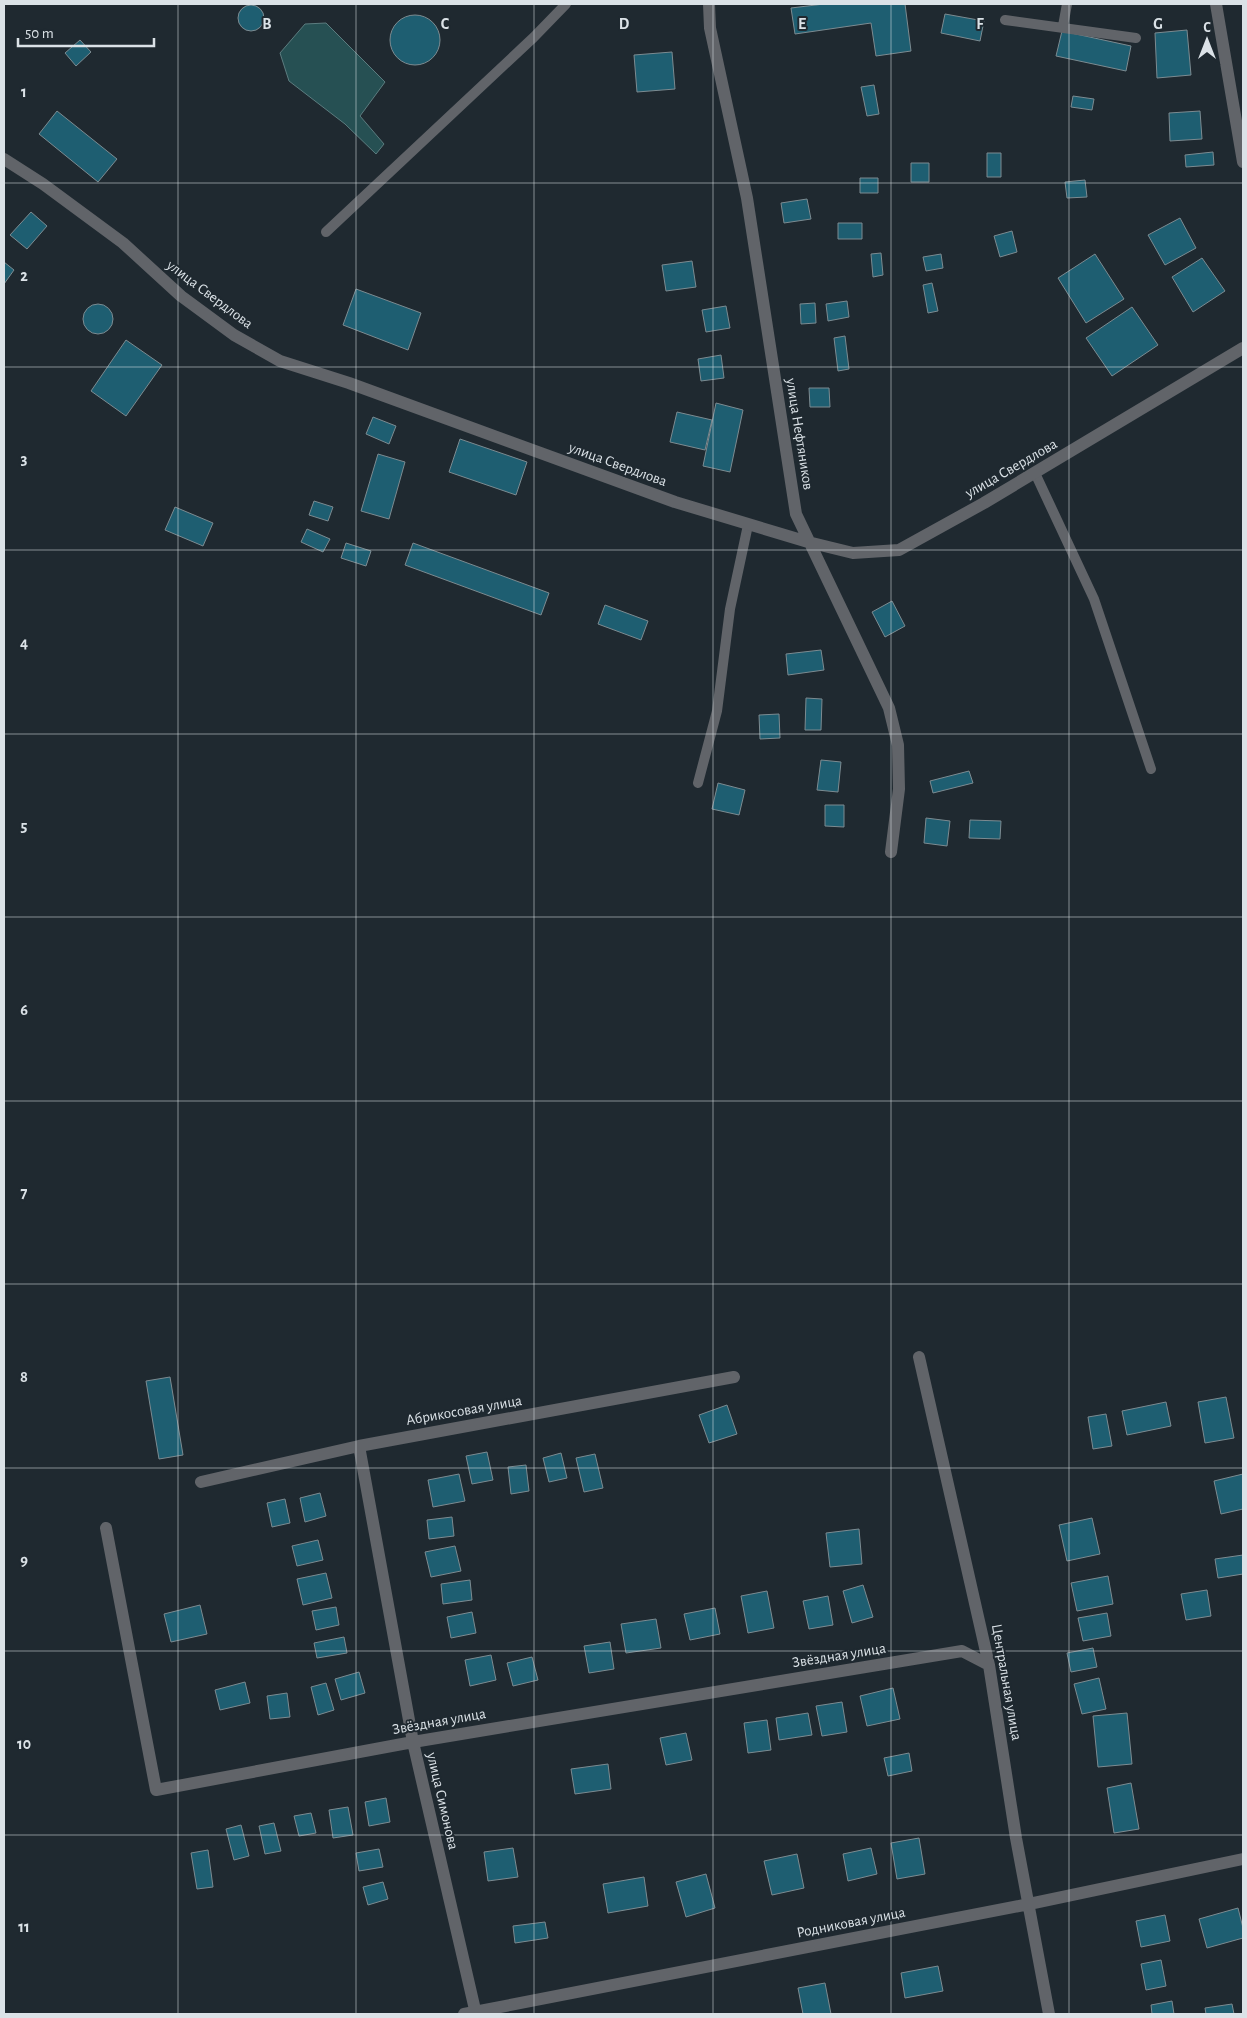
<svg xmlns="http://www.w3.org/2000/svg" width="1247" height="2018" viewBox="0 0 1247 2018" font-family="'Alegreya Sans',sans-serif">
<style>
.water{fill:#265053;stroke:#5c7c7f}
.building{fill:#1e5e71;stroke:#7c8b91}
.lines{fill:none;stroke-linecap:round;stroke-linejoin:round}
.lane{stroke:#616469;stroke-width:10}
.street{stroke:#616469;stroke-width:12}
.grid{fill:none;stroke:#dbe2e7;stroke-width:1;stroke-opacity:0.55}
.labels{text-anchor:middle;stroke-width:4;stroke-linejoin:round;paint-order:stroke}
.street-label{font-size:15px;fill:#dbe2e7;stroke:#1f2930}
.grid-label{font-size:16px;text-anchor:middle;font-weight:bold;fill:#dbe2e7;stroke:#1f2930;stroke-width:4;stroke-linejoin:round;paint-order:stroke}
</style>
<rect width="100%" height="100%" fill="#1f2930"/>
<path class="water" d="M326,23L385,82L360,116L384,144L376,154L345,124L289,81L280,53L305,24Z"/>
<path class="building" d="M824,4H905L911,51L876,56L871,23L795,34L791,8Z
M238 18a13 13 0 1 1 26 0a13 13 0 1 1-26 0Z
M945,14L984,21L980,41L941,33Z
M390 40a25 25 0 1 1 50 0a25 25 0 1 1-50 0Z
M1187,30L1191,75L1157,78L1155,33Z
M1062,31L1131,46L1126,71L1056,56Z
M80,40L91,52L76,66L65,53Z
M672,52L675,89L637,92L634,55Z
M874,85L879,114L867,116L861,87Z
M1073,96L1094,99L1092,110L1071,107Z
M57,111L117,159L98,182L39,134Z
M1200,111L1202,139L1170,141L1169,113Z
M1213,152L1214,165L1186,167L1185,155Z
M987,153H1001V177H987Z
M911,163H929V182H911Z
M860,178H878V193H860Z
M1085,180L1087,197L1067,198L1065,182Z
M807,199L811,219L784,223L781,203Z
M31,212L47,226L27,249L10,235Z
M1180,218L1196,248L1165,265L1148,235Z
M838,223H862V239H838Z
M1012,231L1017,252L1000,257L994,236Z
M881,253L883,275L873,277L871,254Z
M941,254L943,268L926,271L923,257Z
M1095,254L1124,299L1086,323L1058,278Z
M1202,258L1225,291L1193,312L1172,277Z
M692,261L696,287L666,291L662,265Z
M4,262L14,270L4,284Z
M932,283L938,311L928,313L923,285Z
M356,289L421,313L408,350L343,325Z
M847,301L849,317L828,321L826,304Z
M815,303L816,323L801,324L800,304Z
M83 319a15 15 0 1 1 30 0a15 15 0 1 1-30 0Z
M726,306L730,328L706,332L702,310Z
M1132,307L1158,345L1112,376L1086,338Z
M845,336L849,369L838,371L834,338Z
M126,340L162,365L126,416L91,391Z
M721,355L724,378L701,381L698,359Z
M809,388H829L830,407H810Z
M716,403L743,410L730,472L703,466Z
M677,412L712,420L705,450L670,442Z
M373,417L396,426L389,444L366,434Z
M460,439L527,462L516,495L449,472Z
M378,454L405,462L389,519L361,511Z
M314,501L333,507L328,521L309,515Z
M175,507L213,523L203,546L165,530Z
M307,529L330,539L323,552L301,542Z
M346,543L371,551L366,566L341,558Z
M413,543L549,593L541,615L405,565Z
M892,601L905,626L885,637L872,612Z
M605,605L648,621L641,640L598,624Z
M821,650L824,670L788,675L786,654Z
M806,698L822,699L821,730H805Z
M779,714L780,738L760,739L759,715Z
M821,760L841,762L838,792L817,790Z
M969,771L973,783L933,793L930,781Z
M718,783L745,790L739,815L712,809Z
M825,805H844V827L825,826Z
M926,818L950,821L947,846L924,843Z
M970,820L1001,821L1000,839L969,838Z
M170,1377L183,1455L159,1459L146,1381Z
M1226,1397L1234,1438L1205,1443L1198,1402Z
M1166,1402L1171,1426L1127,1435L1122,1411Z
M727,1405L737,1434L709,1443L699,1415Z
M1106,1414L1112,1446L1093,1449L1088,1417Z
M487,1452L493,1480L472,1484L466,1456Z
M561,1453L567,1478L549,1482L543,1458Z
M595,1454L603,1488L584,1492L576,1458Z
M526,1465L529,1491L511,1494L508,1467Z
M459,1474L465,1501L433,1507L428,1480Z
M1243,1474V1509L1221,1514L1214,1481Z
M320,1493L326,1516L305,1522L300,1498Z
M285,1499L290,1523L272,1527L267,1503Z
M452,1517L454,1536L429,1539L427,1520Z
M1092,1518L1100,1554L1067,1561L1059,1525Z
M859,1529L862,1564L830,1567L826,1533Z
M318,1540L323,1560L297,1566L292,1546Z
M455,1546L461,1571L431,1577L425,1552Z
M1243,1555V1574L1218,1578L1215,1559Z
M326,1573L332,1598L303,1605L297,1579Z
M1108,1576L1113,1604L1077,1611L1071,1583Z
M470,1580L472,1600L443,1604L441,1584Z
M863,1585L873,1617L852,1623L843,1591Z
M1207,1590L1211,1616L1186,1620L1181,1594Z
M767,1591L774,1628L748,1633L741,1596Z
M828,1596L833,1625L809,1629L803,1601Z
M200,1605L207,1634L171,1642L164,1614Z
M336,1607L339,1625L316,1630L312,1611Z
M715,1608L720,1634L690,1640L684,1614Z
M472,1612L476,1633L451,1638L447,1617Z
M1107,1613L1111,1636L1083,1641L1078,1618Z
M656,1619L661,1648L626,1653L621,1624Z
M344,1637L347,1653L317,1658L314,1643Z
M610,1642L614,1669L589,1673L584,1646Z
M1093,1648L1097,1667L1071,1672L1067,1653Z
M491,1655L496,1680L470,1686L465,1660Z
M532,1657L538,1680L513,1686L507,1663Z
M359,1672L365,1693L341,1700L335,1679Z
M1099,1678L1106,1709L1082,1714L1074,1684Z
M245,1682L250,1703L220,1710L215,1690Z
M326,1683L334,1710L318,1715L311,1687Z
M893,1688L900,1719L867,1726L860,1696Z
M287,1693L290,1717L270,1719L267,1696Z
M842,1702L847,1732L822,1736L816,1706Z
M808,1713L812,1735L779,1740L776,1718Z
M1127,1713L1132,1764L1098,1767L1093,1716Z
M767,1720L771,1750L748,1753L744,1723Z
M686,1733L692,1760L666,1765L660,1738Z
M909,1753L912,1771L888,1776L884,1758Z
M608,1764L611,1789L575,1794L571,1769Z
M1131,1783L1139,1829L1114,1833L1107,1788Z
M386,1798L390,1822L369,1826L365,1802Z
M348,1807L353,1835L333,1838L329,1810Z
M311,1813L316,1833L299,1836L294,1816Z
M274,1823L281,1851L265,1854L259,1826Z
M241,1825L249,1856L234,1860L226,1829Z
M919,1838L925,1874L897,1879L891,1843Z
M513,1848L518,1877L488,1881L484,1852Z
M871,1848L877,1874L848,1881L843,1854Z
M379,1849L383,1867L359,1871L356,1853Z
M208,1850L213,1887L197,1889L191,1853Z
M797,1854L804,1888L772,1895L764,1861Z
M706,1874L715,1908L686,1917L676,1882Z
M644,1877L648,1906L608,1913L603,1884Z
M383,1882L388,1899L368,1905L363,1887Z
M1238,1908L1243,1928V1938L1207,1948L1199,1919Z
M1165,1915L1170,1941L1141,1947L1136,1921Z
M545,1922L548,1938L515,1943L513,1926Z
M1161,1960L1166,1986L1146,1990L1141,1964Z
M938,1966L943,1991L905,1998L901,1973Z
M825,1983L831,2014H803L798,1988Z
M1172,2001L1174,2014H1152L1151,2005Z
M1232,2004L1234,2014H1206L1205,2008Z"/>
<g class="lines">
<path class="lane" d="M1005,20L1136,38
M1063,26L1067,4
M326,232L534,37L566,4
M1035,473L1094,599L1151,769
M698,783L717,711L730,609L748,525"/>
<path class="street" d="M709,4L710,28L747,198L796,514L889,708L898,745L899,789L891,852
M1216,4L1243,162
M4,159L43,184L123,243L181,296L234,335L280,361L349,383L675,502L808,542L853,553L899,550L984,503L1243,348
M919,1357L989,1665L1016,1838L1049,2014
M359,1446L413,1742L476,2014
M201,1482L359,1446L734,1377
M106,1528L156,1790L413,1742L962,1651L989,1665
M464,2014L1029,1904L1243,1859"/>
</g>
<path class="grid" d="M178,4V2014M356,4V2014M534,4V2014M713,4V2014M891,4V2014M1069,4V2014M4,183H1243M4,367H1243M4,550H1243M4,734H1243M4,917H1243M4,1101H1243M4,1284H1243M4,1468H1243M4,1651H1243M4,1835H1243"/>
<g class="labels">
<g class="street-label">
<text transform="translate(210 294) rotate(37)" y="5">улица Свердлова</text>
<text transform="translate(800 434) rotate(81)" y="5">улица Нефтяников</text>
<text transform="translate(618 464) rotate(20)" y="5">улица Свердлова</text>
<text transform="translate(1011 468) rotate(-30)" y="5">улица Свердлова</text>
<text transform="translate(464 1410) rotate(-10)" y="5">Абрикосовая улица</text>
<text transform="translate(839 1655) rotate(-9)" y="5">Звёздная улица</text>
<text transform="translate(1007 1682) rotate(80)" y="5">Центральная улица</text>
<text transform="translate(439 1721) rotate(-10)" y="5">Звёздная улица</text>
<text transform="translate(443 1801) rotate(77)" y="5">улица Симонова</text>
<text transform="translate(851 1922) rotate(-11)" y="5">Родниковая улица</text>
</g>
</g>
<g class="grid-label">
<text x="267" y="29">B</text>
<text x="445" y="29">C</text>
<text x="624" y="29">D</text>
<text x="802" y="29">E</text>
<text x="980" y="29">F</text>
<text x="1158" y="29">G</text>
<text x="24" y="97">1</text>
<text x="24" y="281">2</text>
<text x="24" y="464">3</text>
<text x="24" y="648">4</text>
<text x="24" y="831">5</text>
<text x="24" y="1015">6</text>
<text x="24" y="1198">7</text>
<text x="24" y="1382">8</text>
<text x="24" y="1565">9</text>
<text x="24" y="1749">10</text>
<text x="24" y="1932">11</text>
</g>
<rect width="1247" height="2018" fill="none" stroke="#dbe2e7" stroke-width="10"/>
<g transform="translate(1207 40)" stroke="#1f2930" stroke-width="4" paint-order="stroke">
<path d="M0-4L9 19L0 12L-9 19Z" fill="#dbe2e7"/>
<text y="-8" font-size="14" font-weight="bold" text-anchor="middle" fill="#dbe2e7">С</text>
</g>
<path d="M18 38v8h136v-8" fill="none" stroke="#dbe2e7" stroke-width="2.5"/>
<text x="25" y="38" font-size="15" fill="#dbe2e7" stroke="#1f2930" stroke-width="4" paint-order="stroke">50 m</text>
</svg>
